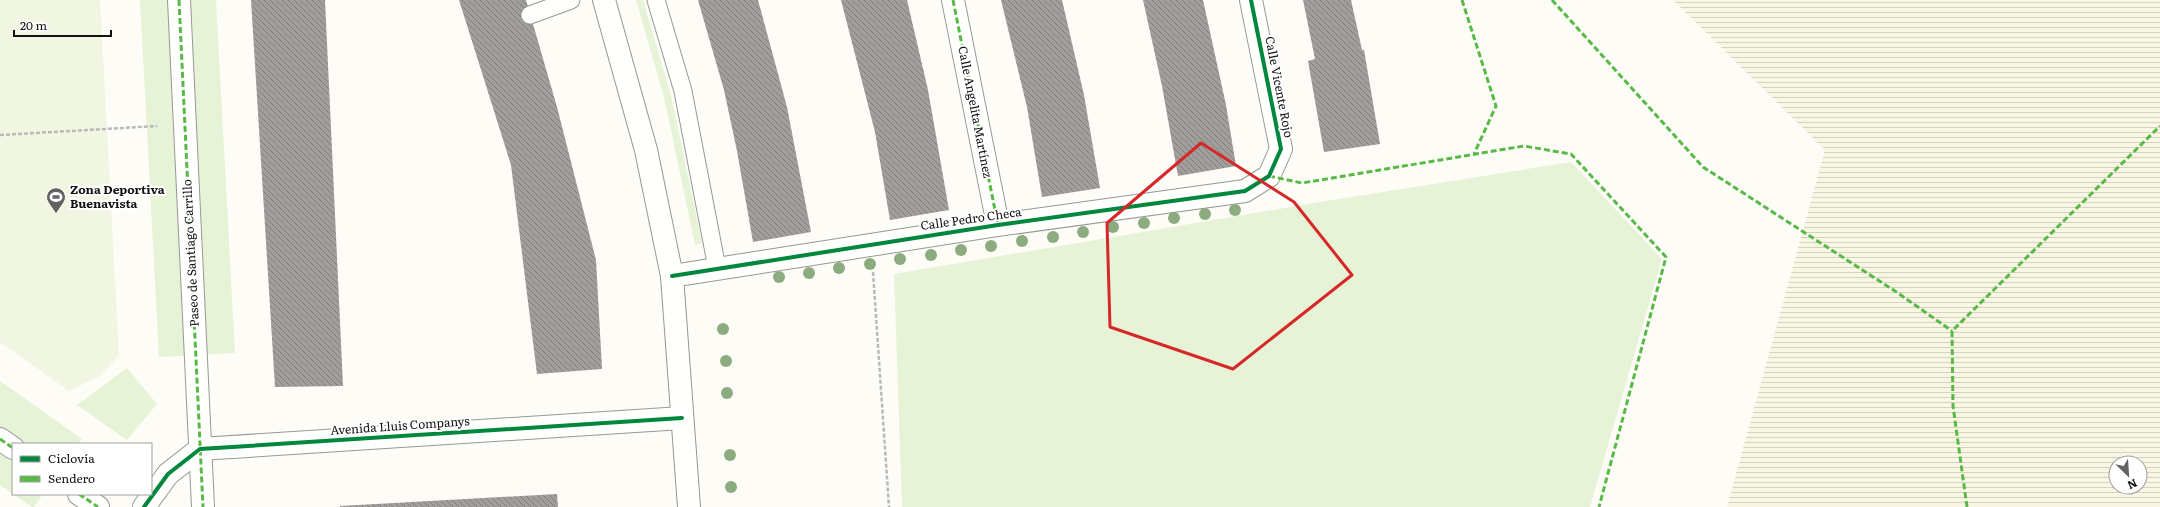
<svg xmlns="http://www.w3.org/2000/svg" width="2160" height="507" viewBox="0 0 2160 507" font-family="Literata,serif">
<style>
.farmland{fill:url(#farmland-rules);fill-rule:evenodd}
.green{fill:#e7f3d7}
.pitch{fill:#f0f6e1}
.building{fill:url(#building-back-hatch)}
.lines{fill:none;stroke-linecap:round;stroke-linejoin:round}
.service-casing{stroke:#979795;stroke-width:19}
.pedestrian-casing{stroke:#979795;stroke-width:24}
.minor-casing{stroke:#979795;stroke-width:24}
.tertiary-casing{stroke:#979795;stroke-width:24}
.path{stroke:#b9b9b8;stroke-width:2.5;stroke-dasharray:4 2;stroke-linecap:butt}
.service{stroke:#fffffe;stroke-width:17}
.pedestrian{stroke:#fffffe;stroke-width:22}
.minor{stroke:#fffffe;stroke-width:22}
.tertiary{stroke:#fffffe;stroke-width:22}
.quiet{stroke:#58b947;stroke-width:3;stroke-dasharray:6 3;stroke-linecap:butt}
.cycleway-casing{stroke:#fff;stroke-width:6}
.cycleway{stroke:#00873e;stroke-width:4}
.tree{fill:#8cac80}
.marked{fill:none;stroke:#d62828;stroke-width:3;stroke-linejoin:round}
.labels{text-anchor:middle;stroke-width:4;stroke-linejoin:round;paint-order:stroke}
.street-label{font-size:12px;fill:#111;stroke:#fff}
.poi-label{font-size:12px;font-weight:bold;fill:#111;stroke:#fff;text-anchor:start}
</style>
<defs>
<pattern id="farmland-rules" width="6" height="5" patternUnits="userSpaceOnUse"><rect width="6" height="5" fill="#f9f7e4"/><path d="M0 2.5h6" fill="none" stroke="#d4d3c3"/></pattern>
<pattern id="building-back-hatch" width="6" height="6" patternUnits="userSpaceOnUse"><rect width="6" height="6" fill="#a19f9c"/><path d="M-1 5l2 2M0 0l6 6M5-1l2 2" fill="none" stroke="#82807e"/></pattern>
</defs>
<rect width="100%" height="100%" fill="#fdfcf7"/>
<path class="farmland" d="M1673,0H2160V507H1727L1825,150ZM2116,463H2140V487H2116Z"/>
<path class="green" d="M140,0H216L235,353L159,357Z
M636,0H643L671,95L702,243L695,245L664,97Z
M1571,162L1662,259L1590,507H902L894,274L1314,203Z
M127,368L157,404L127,440L77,405Z
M0,381L82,439L78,444H13V494L0,485Z
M13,494H43L34,507H32Z"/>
<path class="pitch" d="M0,0H100L119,355L100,376L69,391L0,342Z"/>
<path class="building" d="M251,0H325L343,386L275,387Z
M459,0H526L557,107L596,260L602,369L537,374L511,165Z
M698,0H758L787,107L811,232L753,242L737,151L724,90Z
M841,0H907L928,90L949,210L890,220L875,132Z
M1001,0H1062L1084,95L1100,188L1042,197L1027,107Z
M1143,0H1203L1226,105L1236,166L1178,176L1162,86Z
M1303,0H1351L1362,50H1364L1380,144L1324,152L1308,61L1315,59Z
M557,494L558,507H340V506Z"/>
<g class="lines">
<g class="service-casing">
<path id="service" d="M656,0L683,91L717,268
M530,15L571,0"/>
</g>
<g class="pedestrian-casing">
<path id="pedestrian" d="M179,0L203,507
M0,439L13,448
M79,494L98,507"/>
</g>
<g class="minor-casing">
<path id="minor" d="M953,0L998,225
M672,276L998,225L1245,191L1269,176L1281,149L1251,0
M144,507L168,474L200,449L682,418"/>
</g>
<g class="tertiary-casing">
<path id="tertiary" d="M604,0L646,150L672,276L689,507"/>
</g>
<path class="path" d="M0,135L157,126
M873,272L889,507"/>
<use href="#service" class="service"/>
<use href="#pedestrian" class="pedestrian"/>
<use href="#minor" class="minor"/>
<use href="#tertiary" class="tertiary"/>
<path class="quiet" d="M179,0L203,507
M953,0L998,225
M1462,0L1496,106L1474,154
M1552,0L1703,167L1898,293L1952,331
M1269,176L1302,183L1524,146L1571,154L1666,257L1599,507
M0,439L13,448
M79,494L98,507
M1967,507L1953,406L1952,331L2160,126"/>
<g class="cycleway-casing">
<path id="cycleway" d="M672,276L998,225L1245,191L1269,176L1281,149L1251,0
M144,507L168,474L200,449L682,418"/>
</g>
<use href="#cycleway" class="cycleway"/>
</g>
<g class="tree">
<circle cx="1235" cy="210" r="6"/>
<circle cx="1205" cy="214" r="6"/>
<circle cx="1174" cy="218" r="6"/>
<circle cx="1144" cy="223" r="6"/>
<circle cx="1113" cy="227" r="6"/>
<circle cx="1083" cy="232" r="6"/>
<circle cx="1053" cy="237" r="6"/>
<circle cx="1022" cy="241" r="6"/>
<circle cx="991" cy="246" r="6"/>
<circle cx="961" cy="250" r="6"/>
<circle cx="931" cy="255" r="6"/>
<circle cx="900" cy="259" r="6"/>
<circle cx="870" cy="264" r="6"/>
<circle cx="839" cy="268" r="6"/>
<circle cx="809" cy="273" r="6"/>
<circle cx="779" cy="277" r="6"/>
<circle cx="723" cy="329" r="6"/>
<circle cx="726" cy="361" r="6"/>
<circle cx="727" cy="393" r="6"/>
<circle cx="730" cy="455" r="6"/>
<circle cx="731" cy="487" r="6"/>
</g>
<path class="marked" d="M1201,143L1294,202L1352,275L1233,369L1110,327L1107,223Z"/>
<defs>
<g id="stadium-pin" transform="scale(1)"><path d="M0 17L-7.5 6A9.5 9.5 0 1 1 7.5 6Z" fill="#646362" stroke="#fff"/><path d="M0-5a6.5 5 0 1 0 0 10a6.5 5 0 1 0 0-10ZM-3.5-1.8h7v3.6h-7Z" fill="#fff"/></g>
</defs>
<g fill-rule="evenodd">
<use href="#stadium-pin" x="56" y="197"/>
</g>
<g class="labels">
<g class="street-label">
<text transform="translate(1279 87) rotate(79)" y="4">Calle Vicente Rojo</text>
<text transform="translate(975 112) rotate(79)" y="4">Calle Angelita Martínez</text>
<text transform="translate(971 219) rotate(-8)" y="4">Calle Pedro Checa</text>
<text transform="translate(191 253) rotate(-93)" y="4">Paseo de Santiago Carrillo</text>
<text transform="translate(400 426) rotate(-4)" y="4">Avenida Lluis Companys</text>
</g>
<g class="poi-label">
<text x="70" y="194">Zona Deportiva<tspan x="70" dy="14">Buenavista</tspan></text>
</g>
</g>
<rect x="12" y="443" width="140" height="52" fill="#ffffff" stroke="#a0a0a0"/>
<rect x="20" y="456" width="20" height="6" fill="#00873e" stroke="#a0a0a0"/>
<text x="48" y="463" font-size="12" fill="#111111">Ciclovía</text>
<rect x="20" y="476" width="20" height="6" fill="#58b947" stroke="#a0a0a0"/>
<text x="48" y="483" font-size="12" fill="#111111">Sendero</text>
<g transform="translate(2128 475) rotate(155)"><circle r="19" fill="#ffffff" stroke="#a0a0a0"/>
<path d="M0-3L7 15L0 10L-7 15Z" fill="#646362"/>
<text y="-6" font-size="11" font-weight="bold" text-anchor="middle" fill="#111111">N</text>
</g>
<path d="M14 30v6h97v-6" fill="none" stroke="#111111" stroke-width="2"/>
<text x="20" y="30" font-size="12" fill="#111111" stroke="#ffffff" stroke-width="3" paint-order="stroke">20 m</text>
</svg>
